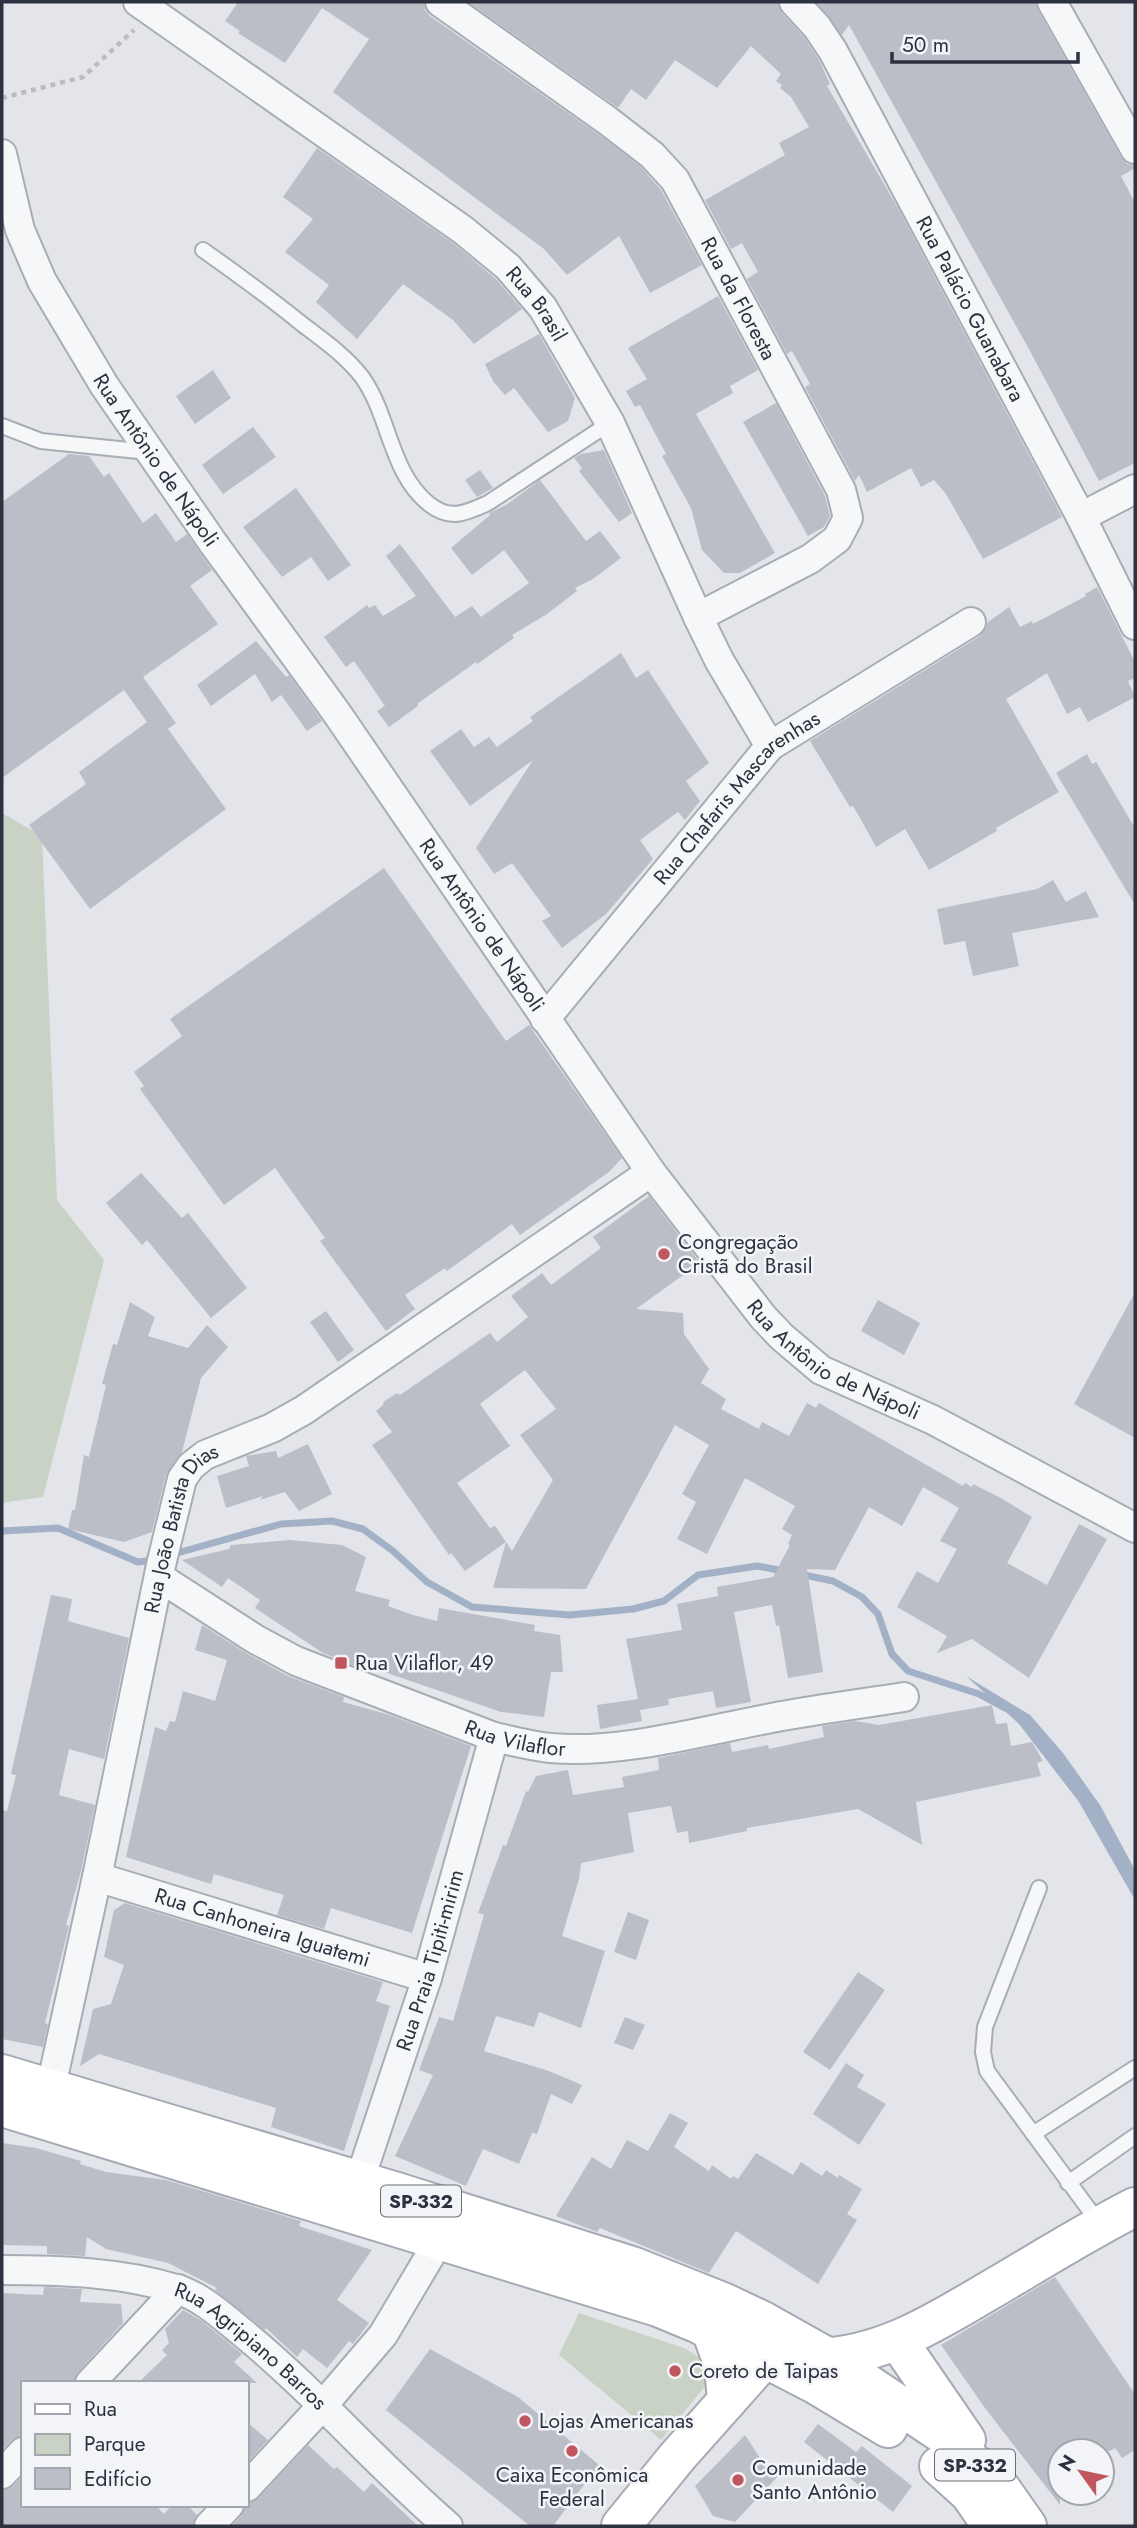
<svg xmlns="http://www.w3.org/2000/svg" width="1137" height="2528" viewBox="0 0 1137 2528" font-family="Jost,sans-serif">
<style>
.green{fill:#c8d3c6}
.water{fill:#a3b1c6}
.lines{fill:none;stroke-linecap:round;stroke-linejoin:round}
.stream{stroke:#a3b1c6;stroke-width:7}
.building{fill:#bbbec6}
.service-casing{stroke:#a9acb4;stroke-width:18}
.minor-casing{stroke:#a9acb4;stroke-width:32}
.secondary-casing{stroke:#a9acb4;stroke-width:42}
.primary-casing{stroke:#a4a9b4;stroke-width:42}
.path{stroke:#babcc2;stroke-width:4.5;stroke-dasharray:5 5;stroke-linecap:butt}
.service{stroke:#f6f7f9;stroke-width:14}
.minor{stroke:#f6f7f9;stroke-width:28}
.secondary{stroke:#fff;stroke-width:38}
.primary{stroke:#fff;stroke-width:38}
.poi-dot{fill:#c0575e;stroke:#f3f4f7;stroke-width:2.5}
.labels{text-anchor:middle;stroke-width:5;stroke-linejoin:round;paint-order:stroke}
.shield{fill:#f3f4f7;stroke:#686c77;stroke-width:2}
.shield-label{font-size:19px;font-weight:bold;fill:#2d3240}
.street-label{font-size:21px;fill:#2d3240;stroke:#f3f4f7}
.poi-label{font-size:21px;fill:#2d3240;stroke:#f3f4f7;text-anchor:start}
</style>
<rect width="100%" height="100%" fill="#e3e5ea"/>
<path class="green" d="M2,813L42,836L57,1200L104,1260L43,1497L2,1503Z
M579,2313L684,2348L713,2366L710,2380L661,2440L559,2355Z"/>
<path class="water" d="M966,1676L1030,1715L1063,1753L1100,1805L1135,1870V1900L1079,1802L1019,1724Z"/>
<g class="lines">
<path class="stream" d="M2,1531L58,1528L138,1562L155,1560
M170,1555L281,1524L332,1521L363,1529L393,1551L427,1582L472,1607L570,1615L633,1609L664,1601L698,1575L757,1566L784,1571
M799,1574L833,1581L862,1597L878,1614L892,1654L908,1671L979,1694L1005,1708"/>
</g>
<path class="building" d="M238,2H424L425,10L430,16L598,134L641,167L661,190L702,265L650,293L619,236L567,275L544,249L333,92L369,39L322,8L285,63L238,33L240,31L225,21Z
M468,2H778L782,13L804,37L819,60L830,84L827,86L898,208L1062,517L983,559L946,494L934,480L921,487L911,468L867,492L859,475L855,481L805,387L810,384L792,351L787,354L747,279L758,272L742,243L731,249L705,200L785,155L779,143L809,127L791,97L780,88L782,85L776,81L781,74L751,46L717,88L675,60L646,100L631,89L618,108Z
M816,2H1035L1038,10L1121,157L1127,164L1135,166V168L1121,176L1135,203V463L1099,481L1030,351L849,25L842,35Z
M317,148L453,243L496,279L522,309L474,344L453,320L403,284L357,339L316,302L329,285L285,252L313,219L283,197Z
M718,296L758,370L730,386L733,393L696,414L775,553L740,573H724L702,550L691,508L662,456L666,454L640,405L635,407L626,391L647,379L628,348Z
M539,334L575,398L568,421L548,432L514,388L505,395L493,381L485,364Z
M213,370L231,398L195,424L176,396Z
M776,403L825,496L830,516L824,527L808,536L743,422Z
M253,427L276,457L223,494L202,465Z
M604,450L632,513L619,522L579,471L582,468L574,458L581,454Z
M69,454L89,456L104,477L109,473L143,523L156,513L176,542L187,534L212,570L190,586L218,624L143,677L176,723L168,729L226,809L90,909L29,825L86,784L79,772L147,722L124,690L2,778V502Z
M480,470L493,488L477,497L465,480Z
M540,480L586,541L600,531L621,558L593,579L575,588L577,591L547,614L512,635L514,638L477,664L476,662L417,704L418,706L389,727L377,711L385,706L354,661L346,667L324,637L367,605L369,608L375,605L383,616L416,596L386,556L400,544L455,617L472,606L481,617L529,583L504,550L472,575L451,548L490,515L489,513L506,505Z
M296,488L351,565L328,581L311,557L282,577L243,527Z
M1097,587L1135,662V678L1128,681L1135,697L1088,722L1080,707L1067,714L1047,673L1006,699L1059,792L996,828L997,831L929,870L905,829L876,847L860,818L853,806L850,807L810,741L980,636L985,630L988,622L1009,607L1020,627L1032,621L1033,624L1086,596L1085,594Z
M256,641L286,677L289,675L322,721L307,731L281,695L272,702L255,674L211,706L197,685Z
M621,653L636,678L648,670L709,763L686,781L700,801L685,820L678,812L640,840L653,859L606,914L562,948L542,921L551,916L512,863L494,874L476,848L533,760L470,806L430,751L461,729L474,747L489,737L497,747L533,721L530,717Z
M1087,754L1092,764L1096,762L1135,828V905L1056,773Z
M384,868L506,1041L529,1025L622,1158L609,1172L520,1235L512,1224L447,1271L445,1268L405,1295L415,1309L386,1331L320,1241L325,1238L275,1168L224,1205L140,1089L144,1086L134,1072L182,1036L170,1019Z
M1053,880L1066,902L1086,891L1099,917L1012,933L1019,966L973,976L965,941L944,945L937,909L1037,889Z
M141,1173L182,1218L188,1213L247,1288L211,1318L147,1240L142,1245L106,1203Z
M649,1196L700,1263L636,1309L683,1313L684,1334L709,1369L701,1383L726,1399L721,1409L759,1429L762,1422L789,1436L807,1403L816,1408L819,1403L963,1486L965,1483L972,1487L973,1484L1001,1498L1032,1517L1007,1563L1047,1585L1079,1524L1107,1539L1029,1678L972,1639L937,1653L947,1636L897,1607L917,1571L938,1583L957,1549L940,1541L959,1508L923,1487L902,1526L869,1507L835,1570L807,1569L823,1672L788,1678L779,1625L776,1626L772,1605L734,1612L751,1702L716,1708L713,1691L668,1699L669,1705L640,1710L642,1721L600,1729L597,1705L638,1699L626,1639L682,1630L677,1604L718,1596L717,1587L773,1577L790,1545L788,1544L792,1535L782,1529L795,1506L745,1478L707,1554L677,1539L696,1502L682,1494L709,1445L675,1425L586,1589L493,1588L506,1542L512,1551L553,1480L520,1435L556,1409L525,1370L480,1404L510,1446L457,1483L490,1528L495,1526L506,1542L465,1571L451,1553L449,1555L372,1445L392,1432L376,1411L384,1404L383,1402L397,1393L400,1395L490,1333L497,1342L528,1317L511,1296L542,1273L551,1285L601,1248L593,1237Z
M1135,1292V1438L1074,1404Z
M878,1300L920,1323L904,1355L861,1331Z
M130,1302L155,1317L148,1336L188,1348L207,1325L228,1347L201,1378L182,1452L166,1475L152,1532L124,1542L68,1529L72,1510H75L84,1455L89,1457L106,1385L102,1384L113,1344L117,1345Z
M326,1311L354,1350L338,1362L310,1322Z
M308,1444L332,1494L299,1511L285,1492L260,1500L263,1496L226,1508L217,1476L249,1466L246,1456L276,1451L278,1458Z
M290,1540L342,1545L366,1557L355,1591L390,1600L388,1606L413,1615L437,1621L439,1608L535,1625L534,1631L560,1635L563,1672H551L544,1717L501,1712L355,1662L354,1666L323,1653L255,1608L260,1600L228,1578L222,1587L182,1560L229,1549L231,1545Z
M51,1595L72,1599L68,1621L129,1638L104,1759L69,1749L59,1795L95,1805L81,1871L66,1925L69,1926L45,2023L48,2024L43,2047L2,2039V1810L7,1811L16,1775L11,1774Z
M202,1625L246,1653L288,1676L344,1697L343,1702L390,1715L471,1746L412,1933L331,1908L324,1929L277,1915L284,1895L214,1874L211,1884L126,1857L155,1727L166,1731L170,1721L175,1722L183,1691L215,1701L227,1660L195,1650Z
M992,1705L996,1724L1007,1723L1011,1746L1032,1742L1043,1761L1037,1763L1041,1776L916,1802L922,1845L858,1809L747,1828V1831L689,1843L688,1831L677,1833L671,1806L628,1813L634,1852L581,1863L579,1879L562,1936L605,1951L581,2028L539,2012L534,2027L496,2016L484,2051L549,2071L582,2085L572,2104L551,2094L537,2134L532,2133L519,2164L483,2149L466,2186L395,2156L433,2075L419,2070L439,2017L453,2021L484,1915L478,1913L503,1845L506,1846L526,1791L528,1792L536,1776L568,1770L573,1795L624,1787L622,1777L659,1770L658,1758L730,1743L732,1752L768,1745L769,1749L824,1737L822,1726L855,1721L879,1725Z
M125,1903L383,1982L376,2001L390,2006L344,2151L271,2127L276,2108L99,2054L80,2066L93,2009L111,2004L124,1965L104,1957L114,1910Z
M628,1912L649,1920L636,1960L614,1952Z
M858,1972L885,1990L830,2070L803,2052Z
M625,2017L645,2025L633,2050L614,2043Z
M846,2063L864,2075L857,2087L886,2104L859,2145L813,2114Z
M670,2113L688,2123L674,2147L709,2171L712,2165L731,2179L733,2176L738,2179L756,2153L793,2175L801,2162L822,2176L826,2170L838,2178L839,2175L862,2189L847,2214L857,2220L818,2284L736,2231L709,2273L600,2228L597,2232L556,2216L592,2157L611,2169L627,2140L648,2151Z
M2,2143L36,2148L81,2161L80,2164L106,2172L166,2180L301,2221L299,2226L372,2250L337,2300L369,2323L353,2344L349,2341L327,2368L303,2349L297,2357L266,2328L265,2330L215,2290L217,2288L168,2263L106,2249L87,2237L85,2256L47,2254V2246L2,2245Z
M1055,2277L1135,2394V2450L1122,2458L1115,2448L1110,2451H1060V2505L985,2408L941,2345Z
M44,2287L82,2289L80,2302L121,2304L123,2323L78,2372L74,2383H23V2436L12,2440L2,2450V2293L43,2295Z
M183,2310L202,2321L242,2354L234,2362L257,2383H138L167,2355L162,2350L169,2343L165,2329Z
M430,2349L518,2397L599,2465L553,2526H530L386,2410Z
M247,2422L268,2440L247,2463Z
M818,2424L856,2452L862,2446L912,2486L893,2512L804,2442Z
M745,2435L762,2461L781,2473L735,2522L713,2516L695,2486Z
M308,2445L334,2469L337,2467L364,2492L372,2483L418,2526H232L241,2516L247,2503L259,2498Z
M23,2476V2505H155L164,2514L172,2505H187L197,2515L193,2526H2V2490L13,2486Z"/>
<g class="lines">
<g class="service-casing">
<path id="service" d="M203,250C237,274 270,298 302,324C323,340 346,356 362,377C390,416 390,473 429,504C450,521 466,513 488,503L610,423
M2,426L41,441L148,452
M1039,1888L985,2027L983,2052L987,2071L1099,2223
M1033,2134L1135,2068
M1068,2183L1135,2136"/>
</g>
<g class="minor-casing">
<g id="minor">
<path id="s1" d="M138,2L463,230L508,267L543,308L610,423L698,617L719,660L770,746"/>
<path id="s2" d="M440,2L608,121L652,155L675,180L841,490L848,518L837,539L810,559L698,617"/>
<path id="s3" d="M794,2L817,27L833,51L1081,517L1135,625"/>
<path d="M1052,2L1135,149"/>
<path id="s4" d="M2,154L20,230L42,281L104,385L213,543L336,712L651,1172L763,1317L782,1337L821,1370L933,1420L1135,1528"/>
<path d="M1081,517L1135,489"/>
<path id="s5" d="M545,1019L770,746L971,622"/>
<path id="s6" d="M159,1577L255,1639L296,1661L494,1737C513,1741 531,1746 551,1748C624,1755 716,1727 788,1715C827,1708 866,1703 904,1697"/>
<path id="s7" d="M97,1877L427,1978"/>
<path id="s8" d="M47,2105L97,1877L161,1565L182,1479L191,1466L205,1455L272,1428L304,1410L651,1172"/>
<path id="s9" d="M359,2182L427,1978L494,1737"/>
<path id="s10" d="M2,2270C59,2270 121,2272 176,2289C201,2296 223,2317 243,2333C316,2393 376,2464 448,2526"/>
<path d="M90,2383L178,2289"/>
<path d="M2,2474L23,2452"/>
<path d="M247,2487L324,2404L383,2335L449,2224"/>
<path d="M209,2526L229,2505"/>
</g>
</g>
<g class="secondary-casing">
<path id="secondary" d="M621,2526L677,2457L765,2358"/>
</g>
<g class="primary-casing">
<path id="primary" d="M2,2074L397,2192L632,2266L725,2303L763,2321L829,2358L944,2435L1001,2489L1027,2526
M2,2107L658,2307L699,2324L815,2384L888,2428
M711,2330L724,2366L727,2401
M898,2341L966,2440
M816,2358C879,2357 933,2324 985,2293C1035,2264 1084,2233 1135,2207
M939,2466L970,2494L992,2526"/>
</g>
<path class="path" d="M2,98L83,77L134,30"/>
<use href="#service" class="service"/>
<use href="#minor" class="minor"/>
<use href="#secondary" class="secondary"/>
<use href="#primary" class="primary"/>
</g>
<g class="poi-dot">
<circle cx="664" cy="1254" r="7"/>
<rect x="334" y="1656" width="14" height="14" rx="3.5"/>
<circle cx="675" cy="2371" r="7"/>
<circle cx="525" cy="2421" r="7"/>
<circle cx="572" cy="2451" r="7"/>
<circle cx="738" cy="2480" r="7"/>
</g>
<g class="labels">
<g class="shield">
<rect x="381" y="2185.5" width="80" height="31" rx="5"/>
<rect x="935" y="2449.5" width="80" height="31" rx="5"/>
</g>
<g class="shield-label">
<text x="421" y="2208">SP-332</text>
<text x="975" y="2472">SP-332</text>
</g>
<g class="street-label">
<text dy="7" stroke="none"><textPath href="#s2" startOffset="430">Rua da Floresta</textPath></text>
<text dy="7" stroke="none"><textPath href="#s1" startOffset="502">Rua Brasil</textPath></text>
<text dy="7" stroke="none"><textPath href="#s3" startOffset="355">Rua Palácio Guanabara</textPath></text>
<text dy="7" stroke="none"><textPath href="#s4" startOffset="346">Rua Antônio de Nápoli</textPath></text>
<text dy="7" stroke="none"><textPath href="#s5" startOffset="294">Rua Chafaris Mascarenhas</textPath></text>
<text dy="7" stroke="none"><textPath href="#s4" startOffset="914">Rua Antônio de Nápoli</textPath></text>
<text dy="7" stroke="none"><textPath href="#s4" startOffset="1480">Rua Antônio de Nápoli</textPath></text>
<text dy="7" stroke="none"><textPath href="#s8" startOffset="595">Rua João Batista Dias</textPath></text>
<text dy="7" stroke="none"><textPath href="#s6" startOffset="394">Rua Vilaflor</textPath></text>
<text dy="7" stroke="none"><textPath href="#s7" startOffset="173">Rua Canhoneira Iguatemi</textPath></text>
<text dy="7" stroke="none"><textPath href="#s9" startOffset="233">Rua Praia Tipiti-mirim</textPath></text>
<text dy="7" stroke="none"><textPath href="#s10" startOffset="270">Rua Agripiano Barros</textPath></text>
</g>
<g class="poi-label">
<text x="678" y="1249">Congregação<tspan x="678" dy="24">Cristã do Brasil</tspan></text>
<text x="355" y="1670">Rua Vilaflor, 49</text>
<text x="689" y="2378">Coreto de Taipas</text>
<text x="539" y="2428">Lojas Americanas</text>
<text x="752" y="2475">Comunidade<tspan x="752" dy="24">Santo Antônio</tspan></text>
<text x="572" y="2482" text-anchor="middle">Caixa Econômica<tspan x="572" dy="24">Federal</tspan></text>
</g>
</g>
<rect width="1137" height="2528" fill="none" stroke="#2d3240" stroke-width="7"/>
<rect x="21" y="2381" width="228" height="126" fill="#f3f4f7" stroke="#a4a6ae" stroke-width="2"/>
<rect x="35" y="2404" width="35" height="10" fill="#ffffff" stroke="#a4a6ae" stroke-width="2"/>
<text x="84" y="2416" font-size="21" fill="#2d3240">Rua</text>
<rect x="35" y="2434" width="35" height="21" fill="#c8d3c6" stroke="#a4a6ae" stroke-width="2"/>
<text x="84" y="2451" font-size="21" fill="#2d3240">Parque</text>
<rect x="35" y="2468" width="35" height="21" fill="#bbbec6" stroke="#a4a6ae" stroke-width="2"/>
<text x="84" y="2486" font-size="21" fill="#2d3240">Edifício</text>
<g transform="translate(1081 2472) rotate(303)"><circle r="33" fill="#f3f4f7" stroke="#a4a6ae" stroke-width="2"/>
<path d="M0-5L12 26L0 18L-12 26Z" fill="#c0575e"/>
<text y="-10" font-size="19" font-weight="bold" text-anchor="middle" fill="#2d3240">N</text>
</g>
<path d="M892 52v10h186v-10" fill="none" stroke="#2d3240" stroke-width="3.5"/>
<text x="902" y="52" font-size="21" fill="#2d3240" stroke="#f3f4f7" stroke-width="5" paint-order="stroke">50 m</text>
</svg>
